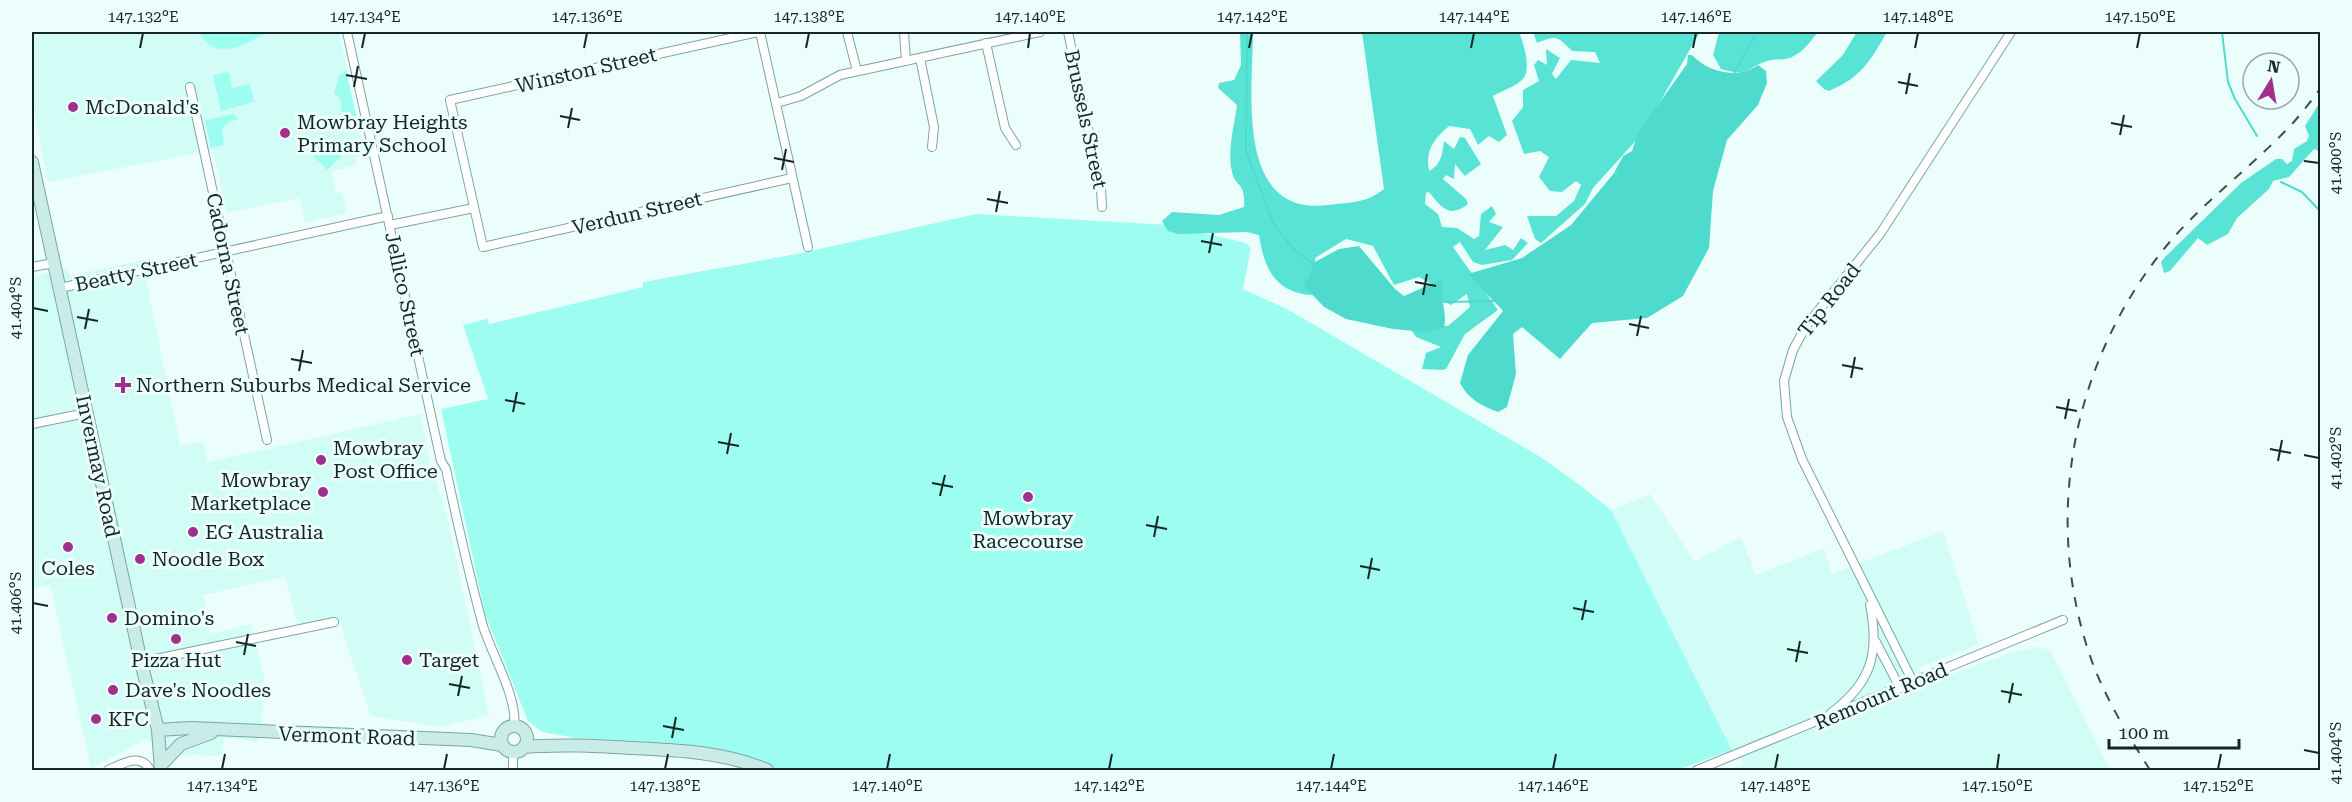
<svg xmlns="http://www.w3.org/2000/svg" width="2352" height="802" viewBox="0 0 2352 802" font-family="'Roboto Serif',serif">
<style>
.built{fill:#d1fdf6}
.green{fill:#9efdf1}
.forest{fill:#58e3d5}
.water{fill:#4edbcd}
.lines{fill:none;stroke-linecap:round;stroke-linejoin:round}
.stream{stroke:#4edbcd;stroke-width:2}
.street-casing{stroke:#7ba6a0;stroke-width:10}
.secondary-casing{stroke:#7ba6a0;stroke-width:14}
.street{stroke:#fff;stroke-width:8}
.secondary{stroke:#caece8;stroke-width:12}
.rail{stroke:#3d4f4c;stroke-width:2;stroke-dasharray:10 10;stroke-linecap:butt}
.ticks{fill:none;stroke:#152725;stroke-width:2}
.poi-dot{fill:#a1308d;stroke:#ecfefb;stroke-width:2}
.labels{text-anchor:middle;stroke-width:6;stroke-linejoin:round;paint-order:stroke}
.street-label{font-size:20px;fill:#152725;stroke:#ecfefb}
.poi-label{font-size:20px;fill:#152725;stroke:#ecfefb;text-anchor:start}
.neatline{fill:none;stroke:#152725;stroke-width:2}
.ticks-label{font-size:15px;text-anchor:middle;fill:#152725}
</style>
<rect width="100%" height="100%" fill="#ecfefb"/>
<path class="built" d="M32,32H339L365,156L355,158L356,165L332,171L336,193L342,192L347,213L305,223L299,198L227,213L213,150L48,182L32,99Z
M142,260L180,446L203,441L208,462L421,414L430,464L447,515L489,715L442,727L371,716L338,618L298,626L285,577L203,595L211,634L251,624L264,675L262,723L258,742L224,737L221,756L176,755L146,739L91,768L50,585L32,588V276L68,268L70,276Z
M1650,494L1694,561L1741,537L1756,575L1824,548L1832,574L1943,531L1979,644L1918,668L1927,683L2013,652L2035,647L2050,650L2110,770H1729L1744,764L1732,750L1611,510Z"/>
<path class="green" d="M198,32H269C245,43 217,64 198,32Z
M346,70L356,116H349L341,111V100L334,93L339,76Z
M229,72L232,88L250,84L254,102L221,111L213,75Z
M233,114L239,119L229,122L222,128L224,145L211,148L205,120Z
M319,136L341,157L327,170L307,149Z
M976,214L1169,225L1246,243L1251,248L1243,289L1287,309L1539,456L1580,485L1611,510L1732,750L1677,770H771L747,760L667,743L576,738L542,732L528,721L485,614L441,409L488,399L463,325L487,319L489,324L643,287V282L797,254Z"/>
<path class="forest" d="M1240,32H1253C1253,89 1234,217 1328,205C1351,202 1365,204 1384,189L1362,32H1519C1523,42 1532,69 1523,79C1516,86 1502,91 1493,96L1507,135L1499,142L1489,136L1478,145L1470,129L1449,126C1434,139 1425,150 1429,171C1442,164 1442,154 1444,141L1454,149L1460,137L1465,138L1481,164L1465,176L1455,164L1454,179L1446,175L1443,179L1466,199L1468,204C1449,219 1441,207 1429,192L1426,193L1425,204L1438,214L1442,227L1457,228L1474,239L1479,236L1481,214L1492,206L1496,214L1489,222L1503,227L1485,250L1505,245L1513,250L1521,238L1528,243L1512,260L1482,265L1473,262L1460,242L1453,247L1498,310L1465,334L1446,369L1442,370L1422,369L1426,353L1441,347L1416,337L1410,328L1416,322L1448,326L1470,307L1467,294L1451,305L1438,298L1435,286L1419,277L1394,285L1373,246L1346,239L1315,258L1318,281L1312,295C1275,293 1264,268 1259,235L1247,232L1178,234L1168,231L1162,221L1172,212L1219,215L1244,207C1246,182 1235,187 1232,172C1227,151 1234,127 1237,105L1218,88L1219,83L1234,80L1241,65Z
M1533,32H1700L1641,135L1593,188L1585,204L1541,243L1535,239L1527,216H1556L1574,201L1581,185L1576,181L1562,192L1550,191L1539,177L1549,157L1540,151L1524,154L1512,121L1523,107V90L1539,81L1534,65L1538,60L1547,65L1546,49L1560,58L1552,74L1556,79L1571,60L1600,63L1595,52L1572,51C1557,36 1557,35 1537,43Z
M1719,32H1818C1810,42 1800,57 1785,59C1781,60 1775,59 1771,60C1747,66 1750,78 1721,69L1713,55Z
M1857,32H1887C1870,61 1862,77 1829,91L1824,89L1816,81L1842,56Z
M2320,102V155L2319,151L2314,149L2289,177L2273,181L2269,189L2237,218L2228,234L2207,245L2198,238L2170,271L2164,273L2161,262L2165,257L2241,183L2276,159H2282L2287,164L2292,161L2294,149L2307,141L2309,136L2305,126Z"/>
<path class="water" d="M1688,55H1692C1708,72 1737,80 1758,65L1766,71L1767,83L1758,105L1727,140L1713,191L1709,248L1683,296L1647,318L1592,323L1560,359L1522,327L1513,334L1516,374L1507,407L1498,412C1481,405 1469,400 1460,383L1468,355L1503,311L1468,274L1522,258L1571,225L1614,173L1623,156L1632,151L1638,133L1687,64Z
M1359,246L1395,289L1404,296L1443,279C1438,296 1448,311 1444,328L1424,332L1393,329L1346,319L1324,307L1304,286L1315,262L1339,249Z"/>
<g class="lines">
<path class="stream" d="M1247,32L1246,151L1273,223L1294,250L1314,264
M2222,32L2228,82L2235,99L2257,136
M1734,73L1757,32
M2281,182L2302,192L2320,211
M1443,302L1497,301"/>
<g class="street-casing">
<path id="street" d="M347,32L441,461L446,469C457,521 469,574 483,626C492,655 518,698 514,726
M758,32L450,100L483,247L792,178
M760,32L808,247
M847,32L857,71
M904,32L906,61
M1068,32L1101,189L1102,207
M986,43L1005,128L1016,145
M920,58L934,127L932,147
M190,87L267,440
M777,103L801,96L840,75L1040,32
M390,225L474,208
M32,267L54,263
M60,288L388,216
M32,424L86,413
M1876,642L1900,688
M141,662L334,622
M1913,682L1802,459L1787,417L1784,381L1793,350L1806,326L1880,234L2011,32
M1831,713C1871,683 1880,654 1870,605
M108,770C122,764 141,752 150,770
M513,770V752
M1697,770L2063,620"/>
</g>
<g class="secondary-casing">
<path id="secondary" d="M32,162L141,662L158,730L161,770
M501 739a13 13 0 1 1 26 0a13 13 0 1 1-26 0Z
M158,730L190,728L471,740L502,745
M524,747C560,744 595,746 631,748C677,750 724,752 767,770
M162,764L181,744L211,733"/>
</g>
<use href="#street" class="street"/>
<use href="#secondary" class="secondary"/>
<path class="rail" d="M2150,770C2129,737 2109,704 2094,667C2040,523 2071,361 2168,244C2205,200 2253,166 2292,124C2302,113 2311,101 2320,89"/>
</g>
<path class="ticks" d="M140,48L143,33M362,48L365,33M584,48L587,33M806,48L809,33M1028,48L1030,33M1249,48L1252,33M1471,48L1474,33M1693,48L1696,33M1915,48L1918,33M2137,48L2140,33M346,75L367,79M1898,82L1918,86M354,87L358,66M1906,94L1910,73M560,116L580,120M2111,123L2132,127M568,128L572,108M2120,135L2124,115M774,158L794,162M2304,161L2319,163M782,170L786,149M987,199L1008,203M996,212L1000,191M1201,241L1222,245M1209,253L1213,233M1415,282L1436,286M1423,295L1427,274M33,308L48,311M77,317L98,321M1629,324L1649,328M85,329L89,309M1637,336L1641,316M291,359L312,363M1842,365L1863,369M299,371L303,350M1851,378L1855,357M505,400L525,404M2056,407L2077,411M513,412L517,392M2065,419L2069,399M718,442L739,446M2270,449L2291,453M727,454L731,433M2304,455L2319,458M2278,461L2282,440M932,483L953,487M940,496L945,475M1146,525L1167,529M1154,537L1158,516M1360,566L1380,570M1368,579L1372,558M33,603L48,606M1573,608L1594,612M1582,620L1586,600M236,642L256,646M1787,649L1808,653M244,655L248,634M1796,662L1800,641M449,684L470,688M2001,691L2022,695M458,696L462,676M2009,703L2013,683M663,726L684,730M672,738L676,717M2304,750L2319,753M222,769L225,754M444,769L447,754M665,769L668,754M887,769L890,754M1109,769L1112,754M1331,769L1334,754M1553,769L1556,754M1775,769L1778,754M1997,769L1999,754M2218,769L2221,754"/>
<g class="poi-dot">
<circle cx="73" cy="107" r="6"/>
<circle cx="285" cy="133" r="6"/>
<path d="M120 376h6v6h6v6h-6v6h-6v-6h-6v-6h6z"/>
<circle cx="321" cy="460" r="6"/>
<circle cx="323" cy="492" r="6"/>
<circle cx="1028" cy="497" r="6"/>
<circle cx="193" cy="532" r="6"/>
<circle cx="68" cy="547" r="6"/>
<circle cx="140" cy="559" r="6"/>
<circle cx="112" cy="618" r="6"/>
<circle cx="176" cy="639" r="6"/>
<circle cx="407" cy="660" r="6"/>
<circle cx="113" cy="690" r="6"/>
<circle cx="96" cy="719" r="6"/>
</g>
<g class="labels">
<g class="street-label">
<text transform="translate(586 70) rotate(-13)" y="7">Winston Street</text>
<text transform="translate(1086 119) rotate(78)" y="7">Brussels Street</text>
<text transform="translate(637 213) rotate(-13)" y="7">Verdun Street</text>
<text transform="translate(228 264) rotate(78)" y="7">Cadorna Street</text>
<text transform="translate(136 272) rotate(-12)" y="7">Beatty Street</text>
<text transform="translate(405 294) rotate(78)" y="7">Jellico Street</text>
<text transform="translate(1829 300) rotate(-52)" y="7">Tip Road</text>
<text transform="translate(98 466) rotate(78)" y="7">Invermay Road</text>
<text transform="translate(1881 696) rotate(-23)" y="7">Remount Road</text>
<text transform="translate(347 736) rotate(2)" y="7">Vermont Road</text>
</g>
<g class="poi-label">
<text x="85" y="114">McDonald's</text>
<text x="297" y="129">Mowbray Heights<tspan x="297" dy="23">Primary School</tspan></text>
<text x="136" y="392">Northern Suburbs Medical Service</text>
<text x="333" y="455">Mowbray<tspan x="333" dy="23">Post Office</tspan></text>
<text x="311" y="487" text-anchor="end">Mowbray<tspan x="311" dy="23">Marketplace</tspan></text>
<text x="1028" y="525" text-anchor="middle">Mowbray<tspan x="1028" dy="23">Racecourse</tspan></text>
<text x="205" y="539">EG Australia</text>
<text x="152" y="566">Noodle Box</text>
<text x="68" y="575" text-anchor="middle">Coles</text>
<text x="124" y="625">Domino's</text>
<text x="176" y="667" text-anchor="middle">Pizza Hut</text>
<text x="419" y="667">Target</text>
<text x="125" y="697">Dave's Noodles</text>
<text x="108" y="726">KFC</text>
</g>
</g>
<rect width="2352" height="802" fill="none" stroke="#ecfefb" stroke-width="66"/>
<g transform="translate(2271 81) rotate(11)"><circle r="28" fill="#ecfefb" stroke="#96a8a5" stroke-width="1.5"/>
<path d="M0-4.5L10 22L0 15L-10 22Z" fill="#a1308d"/>
<text y="-9" font-size="16" font-weight="bold" text-anchor="middle" fill="#152725">N</text>
</g>
<path d="M2109 739v9h130v-9" fill="none" stroke="#152725" stroke-width="3"/>
<text x="2118" y="739" font-size="18" fill="#152725" stroke="#ecfefb" stroke-width="4.5" paint-order="stroke">100 m</text>
<rect x="33" y="33" width="2286" height="736" class="neatline"/>
<g class="ticks-label">
<text x="143" y="22">147.132°E</text>
<text x="365" y="22">147.134°E</text>
<text x="587" y="22">147.136°E</text>
<text x="809" y="22">147.138°E</text>
<text x="1030" y="22">147.140°E</text>
<text x="1252" y="22">147.142°E</text>
<text x="1474" y="22">147.144°E</text>
<text x="1696" y="22">147.146°E</text>
<text x="1918" y="22">147.148°E</text>
<text x="2140" y="22">147.150°E</text>
<text transform="translate(2336 163) rotate(-90)" y="5">41.400°S</text>
<text transform="translate(16 308) rotate(-90)" y="5">41.404°S</text>
<text transform="translate(2336 458) rotate(-90)" y="5">41.402°S</text>
<text transform="translate(16 603) rotate(-90)" y="5">41.406°S</text>
<text transform="translate(2336 753) rotate(-90)" y="5">41.404°S</text>
<text x="222" y="791">147.134°E</text>
<text x="444" y="791">147.136°E</text>
<text x="665" y="791">147.138°E</text>
<text x="887" y="791">147.140°E</text>
<text x="1109" y="791">147.142°E</text>
<text x="1331" y="791">147.144°E</text>
<text x="1553" y="791">147.146°E</text>
<text x="1775" y="791">147.148°E</text>
<text x="1997" y="791">147.150°E</text>
<text x="2218" y="791">147.152°E</text>
</g>
</svg>
